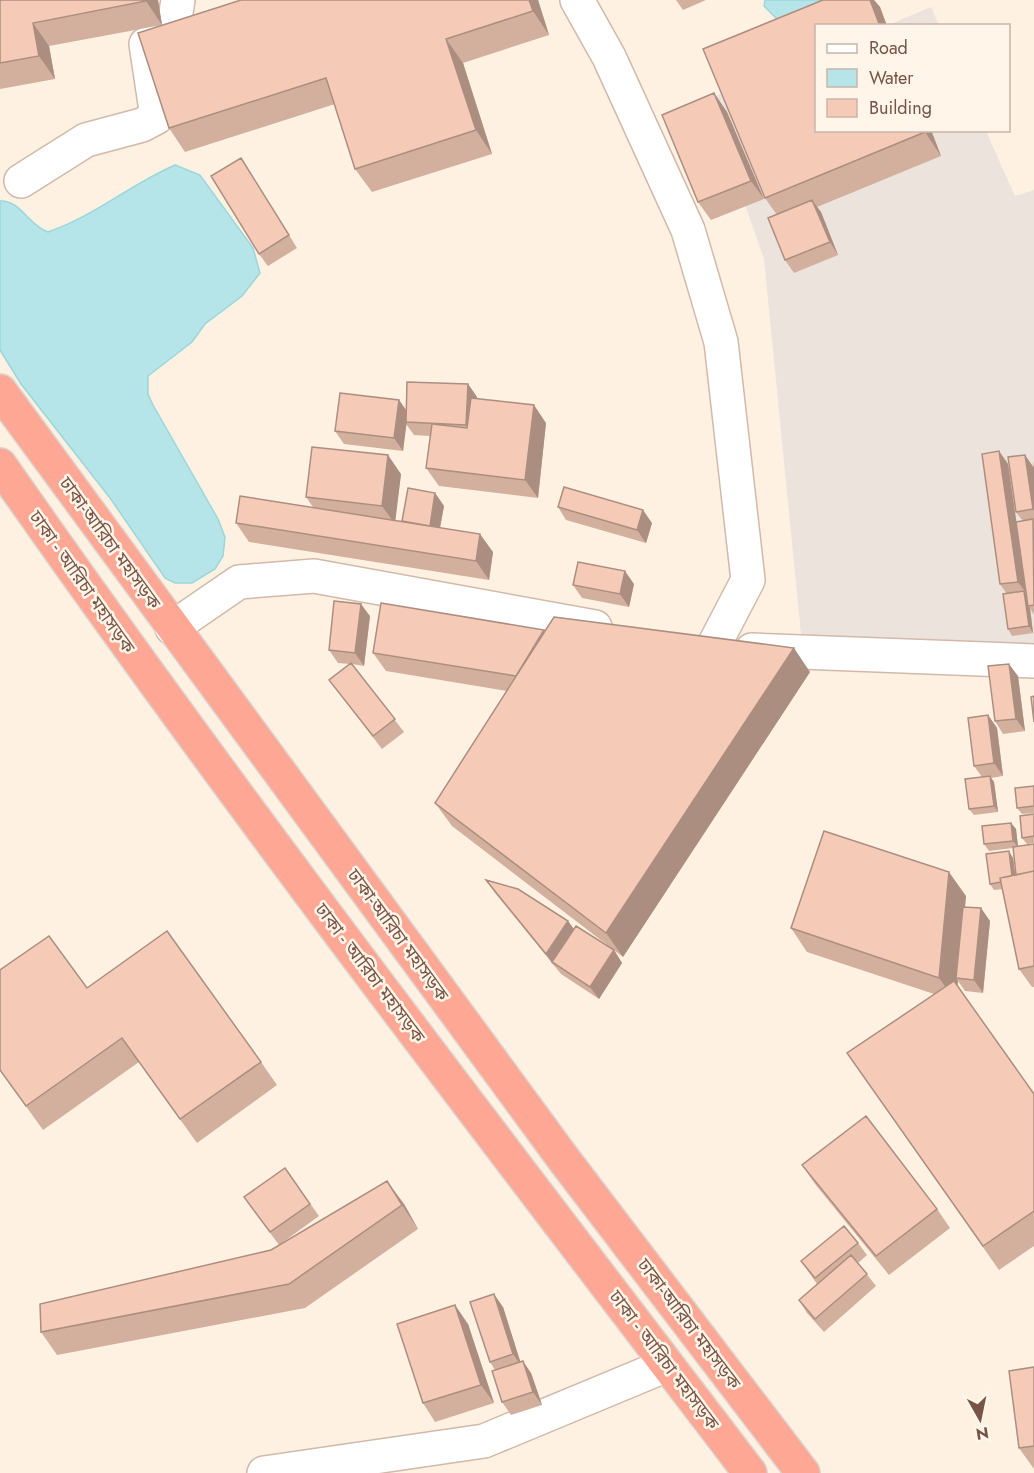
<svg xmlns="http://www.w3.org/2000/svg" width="1034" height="1473" viewBox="0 0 1034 1473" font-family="Jost,'Noto Sans Bengali',sans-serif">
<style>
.industrial{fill:#ece3dd}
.water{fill:#b5e5e9;stroke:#9ad6db;stroke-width:1.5}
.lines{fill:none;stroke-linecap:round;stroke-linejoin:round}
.minor-casing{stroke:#d2b9aa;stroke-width:36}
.highway-casing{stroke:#dcd3cf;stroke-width:36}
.minor{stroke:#fff;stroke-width:33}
.highway{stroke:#fda794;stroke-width:33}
.wall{fill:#d3af9d}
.shaded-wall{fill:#ac8e80}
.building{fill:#f5cbb7;stroke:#ac8e80;stroke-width:1.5}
.labels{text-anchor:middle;stroke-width:5;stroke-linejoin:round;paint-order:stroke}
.street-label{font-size:18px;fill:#775446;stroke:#fff5e9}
</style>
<rect width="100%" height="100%" fill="#fef1e2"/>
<path class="industrial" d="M931,7L939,25L886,26Z
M816,54V130L986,131L1015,196L1034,190V653L801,634L764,259L708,99Z"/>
<path class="water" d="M765,0H868L781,23L764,6Z
M175,165L200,175L253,248L260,273L242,296L205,324L192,342L148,376V394L153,405L218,519L225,537L223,556L215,569L192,583H175L165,578L110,498L21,384L0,350V201C21,200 28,225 48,232C93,217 131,184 175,165Z"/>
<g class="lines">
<g class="minor-casing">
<path id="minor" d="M577,0L609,57L688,230L721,342L748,580L712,649
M21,181L86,140L142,125L157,117L146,44L173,31L178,0
M172,628L239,582L314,576L595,627
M752,650L1034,661
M264,1473L484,1441L667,1365"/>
</g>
<g class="highway-casing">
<path id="highway" d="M0,391L565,1161L803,1473
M0,465C240,809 496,1140 750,1473"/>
</g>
<use href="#minor" class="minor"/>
<use href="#highway" class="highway"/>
</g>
<path class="wall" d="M0,0H158L162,25L49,46L55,79L0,89Z
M538,0L549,35L463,63L492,154L372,192L355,169L335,104L185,152L169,128Z
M676,0H706L683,10Z
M823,0H874L880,7L887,26H816V130H931L941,156L817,207L821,212L838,255L794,273L785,260L777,215L765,198Z
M714,93L727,112L764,199L711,220L698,202Z
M241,158L297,248L268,266L259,254Z
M468,384L477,397V398L546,423L538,498L439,486L426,468L430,436L414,435L406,424L403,451L344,444L335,431L399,400L406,410Z
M999,451L1008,464L1016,521H1023L1016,512L1033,466L1034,461V615L1030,608L1033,633L1012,636L1008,629L1007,594L1000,584Z
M401,474L395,520L402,521L435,493L444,506L440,527L493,552L489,580L249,542L236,523L313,507L306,497Z
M558,507L652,523L646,543L566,520Z
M634,584L629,607L582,598L573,585Z
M370,616L364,666L352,664L404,732L382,749L329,680L350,664L338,663L329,650Z
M545,631L810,672L623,957L452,826L435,803L507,691L386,671L373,653Z
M1018,676L1025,731L1003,734L995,721Z
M988,715L997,728L1003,776L991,778L994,782L998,812L974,815L969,809L982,777L974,766Z
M1034,786V813L1022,814L1017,808Z
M1034,814V843L1027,844L1022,838Z
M1011,823L1016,829L1018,846L1034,844V987H1032L1019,969L1003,889L994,890L990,884L1013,858L1015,875H1016L1013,848L989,851L984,844Z
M486,880L568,921L574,929L614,950L622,963L599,999L561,974L495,893Z
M966,896L965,907L990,921L983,993L965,991L958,981L957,986L1034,1094V1246L999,1270L847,1053L934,994L807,952L791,928Z
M87,988L261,1062L277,1085L197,1143L139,1062L43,1130L0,1070Z
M802,1165L937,1209L950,1228L889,1275L815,1184Z
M285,1168L319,1216L279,1245L244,1197Z
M404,1204L418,1229L305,1308L57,1355L41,1332Z
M858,1243L867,1255L858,1263L876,1286L824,1332L807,1313L799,1300L817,1284L801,1261Z
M503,1307L520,1361L531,1373L542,1405L511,1415L502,1402L495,1370L490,1362Z
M468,1324L494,1403L435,1422L423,1403Z
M1034,1367V1469L1019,1448Z"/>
<path class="shaded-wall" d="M146,0H158L162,25L146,1Z
M529,0H538L549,35L533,11Z
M870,0H874L880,7L887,26H880Z
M33,23L49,46L55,79L39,56Z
M446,39L463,63L492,154L476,130Z
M714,93L727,112L764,199L751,181Z
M924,130H931L941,156L925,132Z
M812,200L821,212L838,255L830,242Z
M468,384L477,397L475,438L466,425Z
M399,400L408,413L403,451L394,438Z
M534,405L546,423L538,498L525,480Z
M999,451L1008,464L1027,594L1018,582Z
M388,455L401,474L395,524L382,506Z
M1025,455L1034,468V511L1033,509Z
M435,493L444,506L438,539L429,527Z
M643,510L652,523L646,543L637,530Z
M480,534L493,552L489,580L476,561Z
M625,571L634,584L629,607L620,594Z
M1024,591L1028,598V606L1030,608L1033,633L1029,626Z
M361,604L370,616L364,666L355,653Z
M794,648L810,672L623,957L606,933Z
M1009,664L1018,676L1025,731L1016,719Z
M988,715L997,728L1003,776L994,763Z
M990,776L994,782L998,812L994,806Z
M1011,823L1016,829L1018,847L1013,841Z
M1009,851L1013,858L1017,887L1012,881Z
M949,872L966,896L958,979L956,978L958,981L956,1001L939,978Z
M981,908L990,921L983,993L974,980Z
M568,921L577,934L552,962L555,967L546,954Z
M614,950L622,963L599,999L590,987Z
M387,1181L404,1204L418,1229L402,1205Z
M494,1294L503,1307L522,1367L513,1354Z
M455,1305L468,1324L494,1403L481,1385Z
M523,1361L531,1373L542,1405L533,1392Z"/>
<path class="building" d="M0,0H146V1L33,23L39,56L0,63Z
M241,0H529L533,11L446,39L476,130L355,169L326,78L169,128L138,33Z
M823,0H870L880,26H816V130H924L925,132L765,198L703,49Z
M714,93L751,181L698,202L662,115Z
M241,158L289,235L259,254L211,176Z
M812,200L830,242L785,260L768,218Z
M407,382L468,384L466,425L406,422Z
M340,393L399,400L394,438L335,431Z
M471,398L534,405L525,480L426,468L432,424L467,428Z
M312,447L388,455L382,506L306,497Z
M999,451L1018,582L1000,584L982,454Z
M1025,455L1033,509L1016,512L1008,457Z
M564,487L643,510L637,530L558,507Z
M408,488L435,493L430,526L402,521Z
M240,496L480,534L476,561L236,523Z
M1033,519L1034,605L1028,606L1016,522Z
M578,562L625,571L620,594L573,585Z
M1024,591L1029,626L1008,629L1003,594Z
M334,601L361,604L355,653L329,650Z
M381,603L544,630L516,676L373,653Z
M554,617L794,648L606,933L435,803Z
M351,663L395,719L373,736L329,680Z
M1009,664L1016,719L995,721L988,666Z
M1034,696V722L1031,697Z
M988,715L994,763L974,766L968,718Z
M990,776L994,806L969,809L965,779Z
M1034,786V806L1017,808L1015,788Z
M1034,814V836L1022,838L1020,816Z
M1011,823L1013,841L984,844L982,826Z
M824,831L949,872L939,978L791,928Z
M1034,844V871L1016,875L1013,847Z
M1009,851L1012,876L1000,878L1001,882L990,884L986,854Z
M1034,871V966L1019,969L1000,878Z
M486,880L518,889L568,921L546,954Z
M963,907L981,908L974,980L956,978Z
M576,926L614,950L590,987L552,962Z
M167,931L261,1062L180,1119L122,1038L26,1106L0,1070V970L49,936L87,988Z
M954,981L1034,1094V1211L983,1246L847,1053Z
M866,1116L937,1209L876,1256L802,1165Z
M285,1168L310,1204L270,1232L244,1197Z
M387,1181L402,1205L289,1284L41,1332L40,1304L271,1250Z
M844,1226L858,1243L815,1278L801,1261Z
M851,1255L867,1274L815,1319L799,1300Z
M494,1294L513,1354L490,1362L470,1302Z
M455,1305L481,1385L423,1403L397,1324Z
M523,1361L533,1392L502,1402L492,1371Z
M1034,1367V1446L1019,1448L1009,1371Z"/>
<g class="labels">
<g class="street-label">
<text transform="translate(110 543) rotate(54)" y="6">ঢাকা-আরিচা মহাসড়ক</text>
<text transform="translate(82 582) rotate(55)" y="6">ঢাকা - আরিচা মহাসড়ক</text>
<text transform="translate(398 935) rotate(54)" y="6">ঢাকা-আরিচা মহাসড়ক</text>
<text transform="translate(370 973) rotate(53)" y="6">ঢাকা - আরিচা মহাসড়ক</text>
<text transform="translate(689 1324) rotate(53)" y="6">ঢাকা-আরিচা মহাসড়ক</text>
<text transform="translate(664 1360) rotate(53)" y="6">ঢাকা - আরিচা মহাসড়ক</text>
</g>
</g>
<rect x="815" y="24" width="195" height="108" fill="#fff5e9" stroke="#c9b5a8" stroke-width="1.5"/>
<rect x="827" y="44" width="30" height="9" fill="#ffffff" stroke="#c9b5a8" stroke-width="1.5"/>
<text x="869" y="54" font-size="18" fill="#775446">Road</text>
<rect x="827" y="69" width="30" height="18" fill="#b5e5e9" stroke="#c9b5a8" stroke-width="1.5"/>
<text x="869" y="84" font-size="18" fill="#775446">Water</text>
<rect x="827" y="99" width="30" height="18" fill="#f5cbb7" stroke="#c9b5a8" stroke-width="1.5"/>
<text x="869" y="114" font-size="18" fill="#775446">Building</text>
<g transform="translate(980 1419) rotate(171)" stroke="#fff5e9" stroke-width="4.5" paint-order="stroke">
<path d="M0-4.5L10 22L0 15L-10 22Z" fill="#775446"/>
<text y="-9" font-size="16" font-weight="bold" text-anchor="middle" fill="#775446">N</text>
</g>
</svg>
